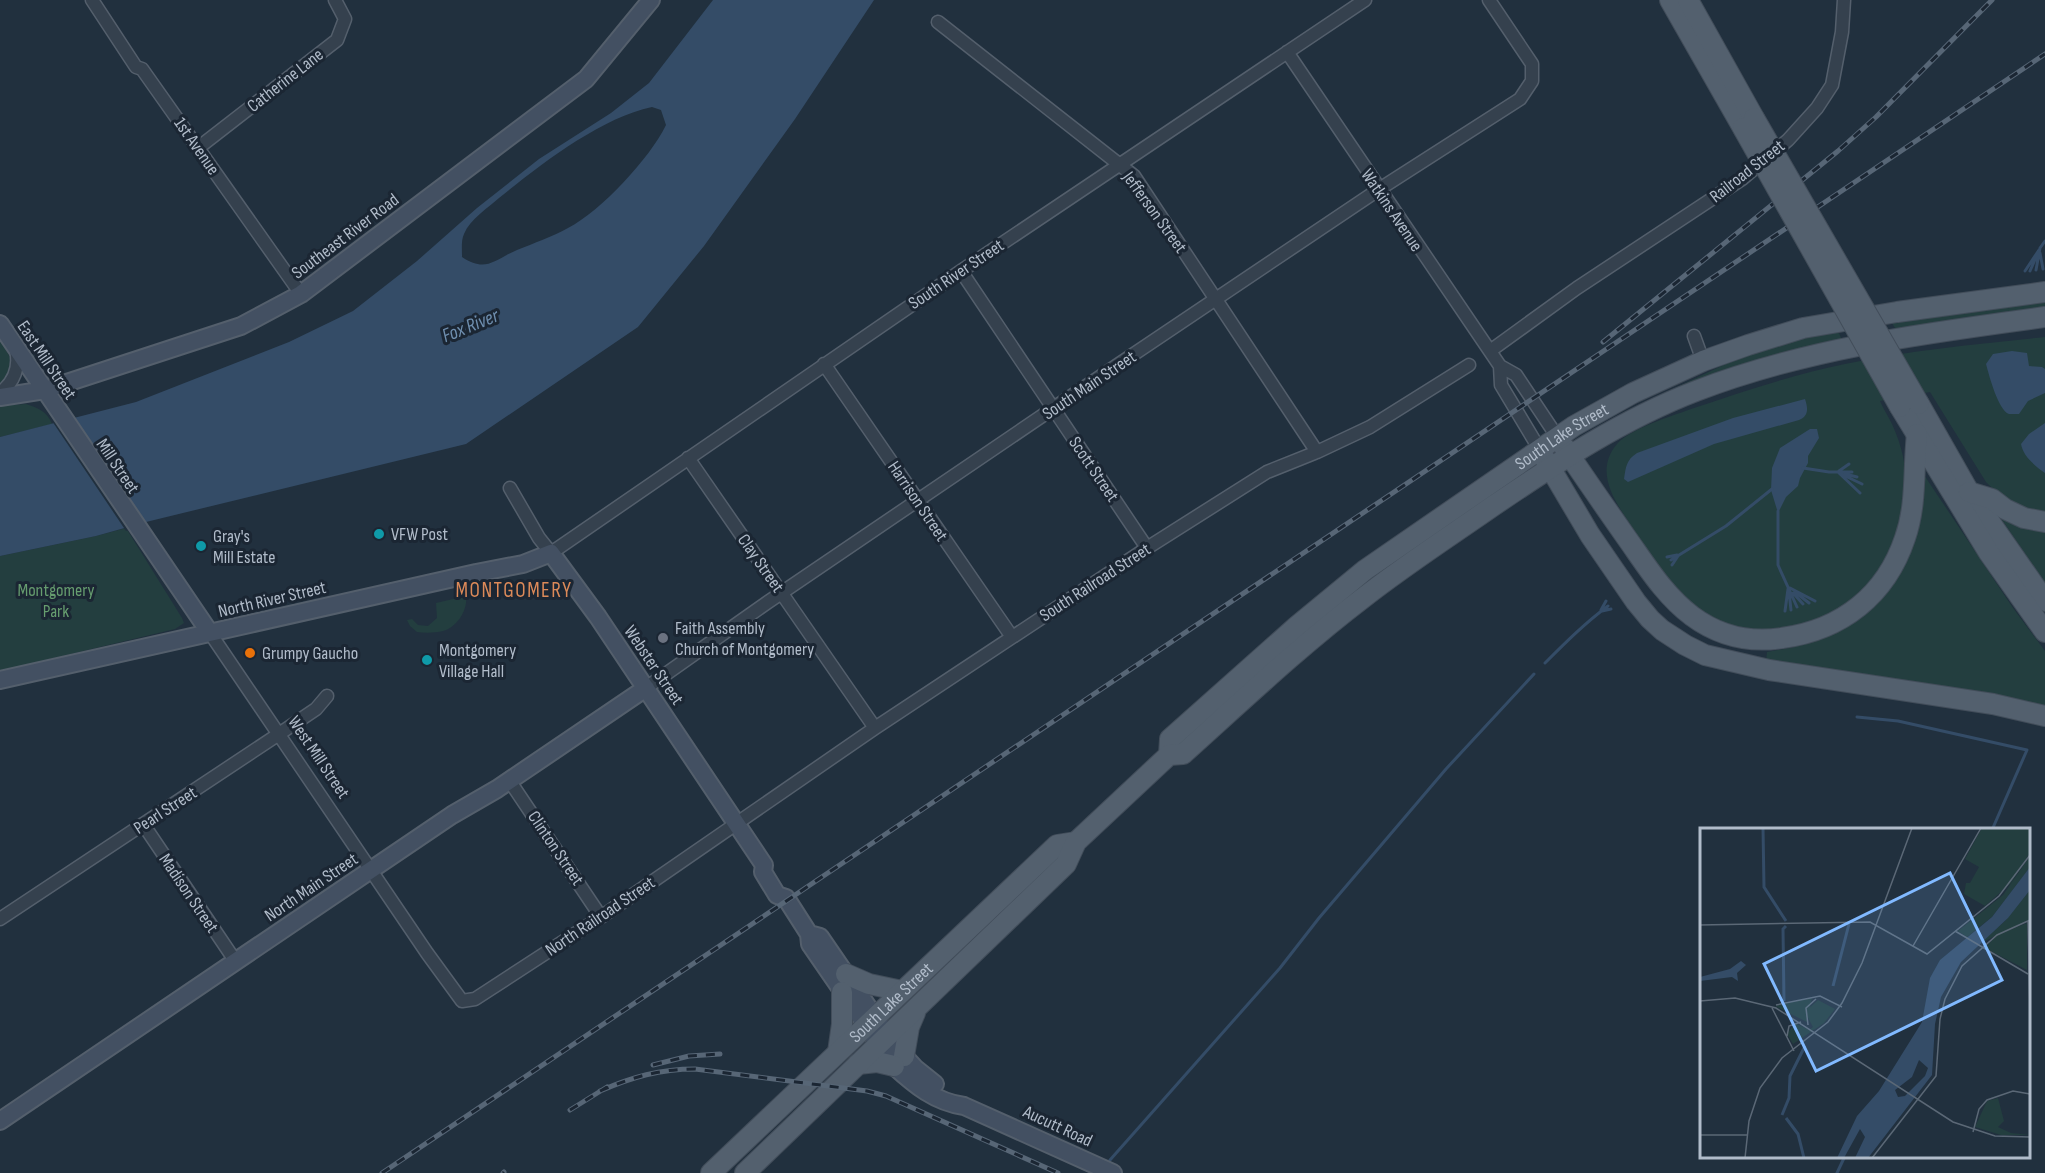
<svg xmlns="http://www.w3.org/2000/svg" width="2045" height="1173" viewBox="0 0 2045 1173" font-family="'Sofia Sans Condensed',sans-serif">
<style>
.green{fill:#233e3f}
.water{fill:#344c67;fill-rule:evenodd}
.pier{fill:#21303e}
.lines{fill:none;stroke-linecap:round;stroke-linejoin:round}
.stream{stroke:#344c67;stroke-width:3}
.street-casing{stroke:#545f6c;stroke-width:15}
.secondary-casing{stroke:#545f6c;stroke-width:20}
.primary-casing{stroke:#424d5a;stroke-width:22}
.street{stroke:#35414e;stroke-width:12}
.secondary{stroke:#435062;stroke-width:16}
.primary{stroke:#53606e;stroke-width:20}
.rail-casing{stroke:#576676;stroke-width:5}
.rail{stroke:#1b2633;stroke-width:3;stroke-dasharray:9;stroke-linecap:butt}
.primary-bridge-casing{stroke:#424d5a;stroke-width:22;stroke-linecap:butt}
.primary-bridge{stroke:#53606e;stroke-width:20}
.culture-dot{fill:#0f9aa8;stroke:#1b2633;stroke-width:2}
.worship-dot{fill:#6b7280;stroke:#1b2633;stroke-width:2}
.food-dot{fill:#e8710a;stroke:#1b2633;stroke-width:2}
.labels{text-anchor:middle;stroke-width:6;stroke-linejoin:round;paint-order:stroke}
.street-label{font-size:18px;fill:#b1bcca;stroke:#1b2633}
.poi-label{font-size:18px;fill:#b1bcca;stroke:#1b2633;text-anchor:start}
.park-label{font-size:18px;fill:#669d6f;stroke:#1b2633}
.water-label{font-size:20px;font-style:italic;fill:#6f8faf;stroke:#1b2633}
.quarter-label{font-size:21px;letter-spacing:1.5px;fill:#dd8a59;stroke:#1b2633}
.inset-river{fill:none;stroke:#344c67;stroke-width:3}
.inset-road{fill:none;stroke:#5b6876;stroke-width:1.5}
.view{fill:#81b9ff;fill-opacity:0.15;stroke:#81b9ff;stroke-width:3}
.inset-edge{fill:none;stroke:#b1bcca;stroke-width:3}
</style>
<rect width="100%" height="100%" fill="#21303e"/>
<path class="green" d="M2045,300V309L1897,331L1890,320Z
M1837,329L1843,342L1637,410L1635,407L1751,352Z
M2045,337V515C2022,510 2002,499 1986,482L1930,392L1880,401C1883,408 1888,416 1892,424C1904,450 1908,475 1906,504C1905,514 1900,524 1897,534C1894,543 1891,555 1886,563C1853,617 1774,650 1715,619C1676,598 1654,559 1630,524C1614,500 1594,471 1617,444C1631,428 1670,417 1691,409C1742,392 1792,375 1845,364C1911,350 1978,344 2045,337Z
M0,341C14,361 16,366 0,386Z
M26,404C38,408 47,411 52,424L0,437V406Z
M1920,469L2013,608L2045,651V709L1766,662L1767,652L1794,647L1816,639L1879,595Z
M1996,511L2045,529V583Z
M126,528L182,618L184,623L175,629L0,671V556L96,536Z
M466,596C468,610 457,627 443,631C435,633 425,633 417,632L410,626L407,620L412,619L418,625L428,626L437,618L436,603Z"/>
<path class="water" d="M713,0H874L795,119L704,246L638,327L466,444L146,522L96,536L0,556V437L136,402L289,342L353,311L417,261L477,208L539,159L611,113L649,83ZM652,107L661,110L666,125C650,158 601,211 568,228C552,237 534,243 517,250C494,260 486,273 462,257C462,250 461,240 464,234C470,219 488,208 499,198C540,165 600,118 652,107Z
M2012,351L2027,353L2029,366L2042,367L2045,369V393L2028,401L2019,414C2017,414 2011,414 2009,414C1998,410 1989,375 1986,364L1993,354Z
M1805,399C1808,408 1809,416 1799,420L1714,444L1628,482L1624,479C1626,467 1626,460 1637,453L1733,418Z
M2045,423V473C2035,466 2023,456 2021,444L2029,434Z
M1810,429H1817L1819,438L1808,456V463L1800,478L1798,486L1786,497L1778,513L1771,490L1772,468L1780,448Z"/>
<path class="pier" d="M71,415L146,525L126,531L52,421Z"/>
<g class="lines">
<path class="stream" d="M2040,253L2043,269
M2036,270L2040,248L2045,241
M2025,271L2039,250
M2030,271L2037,255
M1803,468L1829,472H1852
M1839,471L1849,464
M1839,473L1860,493
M1841,474L1862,484
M1845,474L1857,477
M1778,511V565L1797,607
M1667,557L1677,555
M1671,560L1726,526L1772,489
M1672,565L1678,556
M1790,588L1815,601
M1789,592L1791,610
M1795,592L1809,603
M1793,593L1803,604
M1601,610L1606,601
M1602,611L1611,609
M1785,611L1788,589
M1545,663C1565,643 1585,623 1608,606
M1857,717L1898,721L2027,750L1992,830
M1110,1160L1280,968L1319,918L1446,769L1534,674
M1837,1173L1845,1156"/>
<g class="street-casing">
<path id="street" d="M92,0L136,67L142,69L301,294
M938,22L1134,176L1317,452
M1287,52L1500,366L1516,375L1558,438
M198,148L337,40L345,19L335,0
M961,271L1147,548
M1694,336L1703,361
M1490,351L1577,288L1742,179L1788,140L1817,108L1832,85L1842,32L1844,0
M824,364L1012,637
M1500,366L1501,385L1540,450
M0,393C14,382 20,367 16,350
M688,458L875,728
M510,488L539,538L551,553L961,271L1365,0
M210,633L427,953L462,1001L475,999L601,917L875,728L1147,548L1267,472L1317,452L1370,427L1469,365
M646,688L768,602L1064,401L1378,190L1520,99L1532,81V64L1489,0
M509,780L601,917
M143,824L236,962
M0,919L279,734L316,709L327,696"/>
</g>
<g class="secondary-casing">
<path id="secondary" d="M0,324L210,633
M0,397L45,390L241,326L301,294L586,79L651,0
M0,680L476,573L523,564L551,553L598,617L764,865L763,872L777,895L786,898L809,934L810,944L894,1066C915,1085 935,1102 964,1106L1113,1173
M809,934L820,937L894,1045L915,1068L935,1084
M0,1121L452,815L497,789L646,688"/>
</g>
<g class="primary-casing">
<g id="primary">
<path d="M1670,0L1743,128"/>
<path d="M1688,0L1754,118"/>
<path d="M1919,404L1969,492L2045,601"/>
<path d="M1900,407L1989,553L2045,632"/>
<path d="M1564,447C1584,477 1605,507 1626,537C1646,565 1664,595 1692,616C1719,636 1750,643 1782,638C1842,630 1886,595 1905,538C1917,504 1913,469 1917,434"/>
<path d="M1545,459L1590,535L1636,602L1650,619L1662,630L1685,645L1705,655L1769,670L1993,704L2045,716"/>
<path d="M1969,492L1992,499L2005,509L2024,518L2045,522"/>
<path id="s1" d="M1169,755L1170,739L1297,626L1365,570L1574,426L1633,393L1703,361L1748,345L1803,328L1897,312L2045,292"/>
<path d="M846,974L869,984L902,991"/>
<path d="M838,1052L842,1024V992"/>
<path d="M904,1056L909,1027L915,1013"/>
<path d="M858,1064L877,1062L894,1066"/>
<path id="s2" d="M711,1173L1057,845L1076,842"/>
<path d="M745,1173L1066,864L1076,842L1169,755L1183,754C1242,701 1300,646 1363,598C1405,565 1450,536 1493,506C1558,462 1623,419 1696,391C1808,348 1927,333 2045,317"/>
</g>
</g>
<use href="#street" class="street"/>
<use href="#secondary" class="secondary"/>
<use href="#primary" class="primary"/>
<g class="rail-casing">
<path id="rail" d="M1603,342L1838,151L1876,117L1992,0
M653,1065L689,1056L720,1054
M600,1091C632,1077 660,1069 695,1069L867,1091L886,1096L1058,1173
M570,1110L607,1087
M382,1173L2045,54
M503,1173L504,1172"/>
</g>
<use href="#rail" class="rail"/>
<g class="primary-bridge-casing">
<path id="primary-bridge" d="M1754,118L1919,404
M1743,128L1900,407"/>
</g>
<use href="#primary-bridge" class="primary-bridge"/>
</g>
<g class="culture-dot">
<circle cx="379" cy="534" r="6"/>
<circle cx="201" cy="546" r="6"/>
<circle cx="427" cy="660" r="6"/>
</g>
<circle class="worship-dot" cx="663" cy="638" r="6"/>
<circle class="food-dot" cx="250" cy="653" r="6"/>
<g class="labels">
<g class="street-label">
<text transform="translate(285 80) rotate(-38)" y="6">Catherine Lane</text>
<text transform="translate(197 146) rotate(55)" y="6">1st Avenue</text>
<text transform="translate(1747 171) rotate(-38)" y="6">Railroad Street</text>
<text transform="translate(1392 210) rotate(56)" y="6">Watkins Avenue</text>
<text transform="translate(1155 212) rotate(54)" y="6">Jefferson Street</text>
<text transform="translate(345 236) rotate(-37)" y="6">Southeast River Road</text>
<text transform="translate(956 274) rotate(-34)" y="6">South River Street</text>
<text transform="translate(47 360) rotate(56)" y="6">East Mill Street</text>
<text transform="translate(1089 385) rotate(-34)" y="6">South Main Street</text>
<text dy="6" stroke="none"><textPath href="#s1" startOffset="512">South Lake Street</textPath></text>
<text transform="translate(118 466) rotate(56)" y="6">Mill Street</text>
<text transform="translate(1094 469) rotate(56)" y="6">Scott Street</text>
<text transform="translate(918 501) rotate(56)" y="6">Harrison Street</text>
<text transform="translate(761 563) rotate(55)" y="6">Clay Street</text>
<text transform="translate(1095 582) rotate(-33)" y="6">South Railroad Street</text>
<text transform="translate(272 599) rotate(-13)" y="6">North River Street</text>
<text transform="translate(654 665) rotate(56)" y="6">Webster Street</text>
<text transform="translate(319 757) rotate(56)" y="6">West Mill Street</text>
<text transform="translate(165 810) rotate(-33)" y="6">Pearl Street</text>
<text transform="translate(556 848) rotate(56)" y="6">Clinton Street</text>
<text transform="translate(311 887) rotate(-34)" y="6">North Main Street</text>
<text transform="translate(189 893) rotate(56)" y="6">Madison Street</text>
<text transform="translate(600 916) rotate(-34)" y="6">North Railroad Street</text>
<text dy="6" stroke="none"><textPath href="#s2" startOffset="248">South Lake Street</textPath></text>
<text transform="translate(1058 1126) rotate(25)" y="6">Aucutt Road</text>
</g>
<g class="poi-label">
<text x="391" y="540">VFW Post</text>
<text x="213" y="542">Gray's<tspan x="213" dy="21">Mill Estate</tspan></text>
<text x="675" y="634">Faith Assembly<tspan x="675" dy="21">Church of Montgomery</tspan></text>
<text x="439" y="656">Montgomery<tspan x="439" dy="21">Village Hall</tspan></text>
<text x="262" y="659">Grumpy Gaucho</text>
</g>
<g class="park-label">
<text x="56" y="596">Montgomery<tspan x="56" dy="21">Park</tspan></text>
</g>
<g class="water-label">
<text transform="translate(470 325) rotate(-22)" y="7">Fox River</text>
</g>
<g class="quarter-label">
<text x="514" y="597">MONTGOMERY</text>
</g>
</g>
<g transform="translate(1700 828)">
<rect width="330" height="330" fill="#21303e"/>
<path d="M282,0H330V25L311,55L285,78L264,66L266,55H270L279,39L265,31ZM330,28V39L328,42L292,89L267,109L258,103L303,67ZM330,62V91L279,116L305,93ZM327,95V142L285,120L297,107ZM112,170L107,194L75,178ZM118,172L135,181L124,195L93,216L87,206L95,195L109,202L113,199L105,184ZM298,270L304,293L298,299L311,305L330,307H301L275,299L287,273Z" fill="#233e3f"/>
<path d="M330,39V62L308,90L261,134L241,169L235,196L232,247L168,330H155L165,309L160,301L144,330H137L157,288L179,263L222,194L230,150L240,132L292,89ZM219,232L228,240L225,248L205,268L198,269L195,262L212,249ZM41,133L46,137L37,145L38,153L32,149L0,153V149L30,141Z" fill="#344c67" fill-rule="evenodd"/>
<path class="inset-river" d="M63,0L64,59L86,93M133,158L149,96M84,173L83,101L86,98M82,287L89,270L90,248L105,218M86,290L98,306L104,330"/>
<path class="inset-road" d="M328,93L330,182M0,97L170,94L227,126L299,68L330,27M255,103L328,146M213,118L281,0M0,173L35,170L76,180L253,294L295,308L330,309M76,177L120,168L142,179M72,180L94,223M108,197L106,180L116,171M87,208L89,198L101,194M273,304L279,281L287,272L313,263L330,266M0,307H48M45,330L49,293L60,260L82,230L128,194L142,175L162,135L212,0M172,330L236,248L240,191L245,171L262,138L297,107L330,92"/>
<path class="view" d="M250,45L302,152L116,243L64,136Z"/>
<rect width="330" height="330" class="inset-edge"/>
</g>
</svg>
